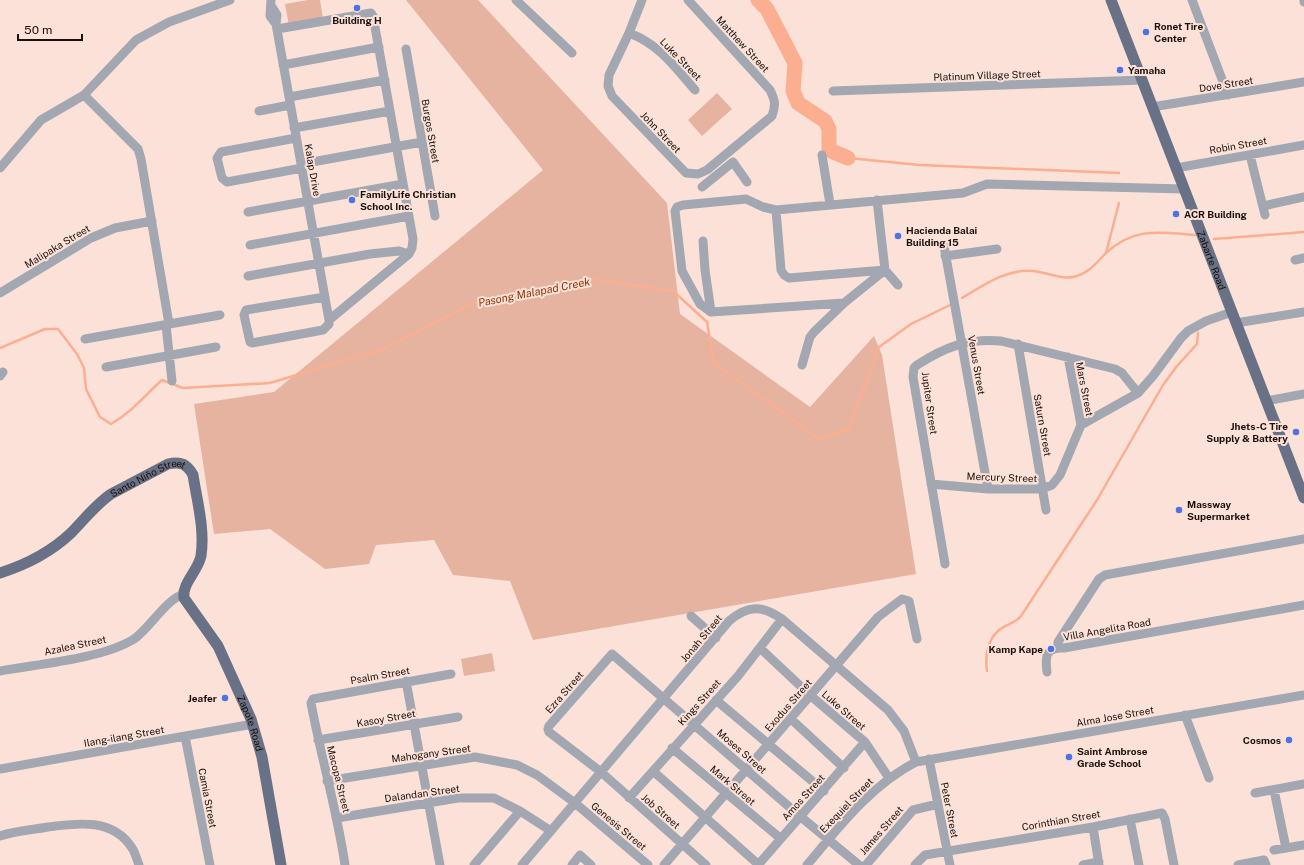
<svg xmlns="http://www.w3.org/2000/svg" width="1304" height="865" viewBox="0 0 1304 865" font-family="'Public Sans',sans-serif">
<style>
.green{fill:#e6b3a0}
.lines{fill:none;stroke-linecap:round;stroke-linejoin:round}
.stream{stroke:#fbae90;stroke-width:2.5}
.river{stroke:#fbae90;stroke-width:15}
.minor{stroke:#a2a7b2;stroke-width:9}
.major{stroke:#687185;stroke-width:11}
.poi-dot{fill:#4c72e5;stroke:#fbe1d7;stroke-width:1.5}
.labels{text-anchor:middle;stroke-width:4;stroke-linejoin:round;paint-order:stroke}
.poi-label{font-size:10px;font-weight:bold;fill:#1a0f0b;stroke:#fbe1d7;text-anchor:start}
.street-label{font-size:10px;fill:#1a0f0b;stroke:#fbe1d7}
.water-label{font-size:11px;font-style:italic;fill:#8d3507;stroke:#fbe1d7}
</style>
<rect width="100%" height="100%" fill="#fbe1d7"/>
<path class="green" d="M308,0H320L323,19L289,26L285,4Z
M406,0H478L667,203L680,314L810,407L874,336L882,355L916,574L533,640L510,581L453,575L434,540L376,545L369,564L325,569L270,529L214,534L194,404L274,392L543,170Z
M717,93L732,109L702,136L688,120Z
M492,653L495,671L464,676L461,659Z"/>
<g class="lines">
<path class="stream" d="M848,158L920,165L1119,173
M1214,239L1304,232
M1106,253L1119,203
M962,298C984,285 1006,269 1032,271C1048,272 1062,281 1077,276C1090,272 1097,262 1106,253C1134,227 1159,232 1195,235
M0,348L45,329H58L77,354L84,368L86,389L100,417L111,424C131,413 145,395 162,380L183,388L270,383L386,348L473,303L591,279L673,291L707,322L714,363L819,439L849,429L879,347L911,324L950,305
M987,671C985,658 987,641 998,631C1005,624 1015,624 1021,616L1097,500L1163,385L1177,366L1197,344L1198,333"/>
<path class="river" d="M758,0L767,9L795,63L793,91L798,103L825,121L829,129V150L848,158"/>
<path class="minor" d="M271,0L270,16L276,24
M516,0L572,53
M642,0L629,33L609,75L608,86L612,96L686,173L698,174L707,170L772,116C776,105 775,100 770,90L688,0
M1192,0L1228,95
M1304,0V2
M272,7L277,15L276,24L329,320
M277,29L371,13L373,16L413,239L412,248L409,254L329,320V324L323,330L252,343L250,342L244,315L246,310L325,297
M629,33C659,44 675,67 695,90
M406,49L435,216
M283,65L379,47
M833,91L1143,80
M84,95L138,149L141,159L169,324
M289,97L385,80
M1152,107L1304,82
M259,111L290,105
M294,128L390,111
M296,138L221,152L217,158L222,178L227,182L302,168
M822,155L830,204
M1250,155L1265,215
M301,164L422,142
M0,168L41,120L84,95L136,40L169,22L230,0
M1176,168L1304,145
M702,187L733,162L747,182
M1263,206L1304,197
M776,210L781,270L784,275L789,278L885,270L898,285
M248,212L403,184
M703,241L705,270L711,312
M250,245L409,216
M944,246L988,489
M945,256L997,249
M1295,260L1304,258
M248,276L370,254L399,251L409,254
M0,293L91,238L115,228L152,221
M844,303L711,312L700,304L682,271L675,211L677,207L683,205L746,199L763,207L776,210L963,193L987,184L1184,189
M1236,323L1304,312
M166,325L172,381
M85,339L220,315
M1018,344L1046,510
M1068,357L1081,425
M802,365L810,337L814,332L844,303L885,270L877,200
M106,367L216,347
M0,376L3,372
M1266,401L1304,394
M931,484L988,489H1042L1052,485L1060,475L1081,425L1138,393L1153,376L1181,338L1188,331L1206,321L1232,312
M945,564L913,377L914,368L917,365C945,347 968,338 1001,341L1115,369L1122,373L1138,393
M691,616L716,638
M1058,647V642L1099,579L1105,575L1304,539
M761,649L811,696L865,742L889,778
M0,671C38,664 102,659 134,639C150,628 166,599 184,594
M1047,672C1045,657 1045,647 1064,648L1304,605
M406,681L440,865
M716,700L824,791
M1185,715L1209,778
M791,719L844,768
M185,736L210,865
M318,740L458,717
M672,748L780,838
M929,759L950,865
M0,769L253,724
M653,771L758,864
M327,781L475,757L517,765L537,775L575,803L648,865
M1274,790L1286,848
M1255,793L1304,784
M629,798L738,676L782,619
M337,818L458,798H494L520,811L551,831
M1130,819L1139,865
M1093,827L1099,865
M0,836C15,831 32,830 48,827C78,823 113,818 132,848C135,852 137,860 139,865
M1274,850L1304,845
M345,865C337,810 321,757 311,703L313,699L451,674
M474,865L520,811
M522,865L729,621C748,605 762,605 782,619L888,710L904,731L916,762
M572,865L580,855L591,865
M664,865L878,617L902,599L909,601L917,639
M706,865L601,772L549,732L548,729L549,726L612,654L801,817L859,865
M758,865L865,742
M807,865C839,827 871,785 916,762L1304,695
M866,865L913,810L938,804
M915,865L925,855L1093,827L1162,813L1165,819L1174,865
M1083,865L1099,862
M1238,865L1264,860L1266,865"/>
<g class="major">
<path id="s1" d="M1111,0L1304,498"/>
<path id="s2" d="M0,573C25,565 52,551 71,533C84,520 95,505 111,494L168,464C181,461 187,464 193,475C197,501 205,529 201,556C198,571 182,583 184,598L218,646L251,719L262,757L281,865"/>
</g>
</g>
<g class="poi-dot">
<circle cx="357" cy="8" r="4"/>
<circle cx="1146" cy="32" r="4"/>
<circle cx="1120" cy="70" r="4"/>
<circle cx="352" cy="200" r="4"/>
<circle cx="1176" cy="214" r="4"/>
<circle cx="898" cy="236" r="4"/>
<circle cx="1296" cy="432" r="4"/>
<circle cx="1179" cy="510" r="4"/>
<circle cx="1051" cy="649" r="4"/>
<circle cx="225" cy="698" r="4"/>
<circle cx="1289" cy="740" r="4"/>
<circle cx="1069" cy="757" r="4"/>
</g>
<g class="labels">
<g class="poi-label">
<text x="357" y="24" text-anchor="middle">Building H</text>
<text x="1154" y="30">Ronet Tire<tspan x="1154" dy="12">Center</tspan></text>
<text x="1128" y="74">Yamaha</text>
<text x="360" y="198">FamilyLife Christian<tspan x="360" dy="12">School Inc.</tspan></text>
<text x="1184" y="218">ACR Building</text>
<text x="906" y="234">Hacienda Balai<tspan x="906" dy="12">Building 15</tspan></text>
<text x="1288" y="430" text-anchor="end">Jhets-C Tire<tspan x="1288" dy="12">Supply &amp; Battery</tspan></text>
<text x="1187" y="508">Massway<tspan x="1187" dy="12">Supermarket</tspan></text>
<text x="1043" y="653" text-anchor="end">Kamp Kape</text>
<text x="217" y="702" text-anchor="end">Jeafer</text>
<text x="1281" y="744" text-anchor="end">Cosmos</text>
<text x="1077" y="755">Saint Ambrose<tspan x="1077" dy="12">Grade School</tspan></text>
</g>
<g class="street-label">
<text transform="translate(743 44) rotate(47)" y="4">Matthew Street</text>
<text transform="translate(681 59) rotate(46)" y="4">Luke Street</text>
<text transform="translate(987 75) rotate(-2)" y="4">Platinum Village Street</text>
<text transform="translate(1226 84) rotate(-9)" y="4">Dove Street</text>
<text transform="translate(431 131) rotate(80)" y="4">Burgos Street</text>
<text transform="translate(661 132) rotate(46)" y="4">John Street</text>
<text transform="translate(1238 145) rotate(-10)" y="4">Robin Street</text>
<text transform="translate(313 170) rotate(80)" y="4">Kalap Drive</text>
<text transform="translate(57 246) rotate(-31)" y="4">Malipaka Street</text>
<text dy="4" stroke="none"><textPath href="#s1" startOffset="279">Zabarte Road</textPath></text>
<text transform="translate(977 365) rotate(80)" y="4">Venus Street</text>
<text transform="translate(1085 389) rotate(79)" y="4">Mars Street</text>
<text transform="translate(930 403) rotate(82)" y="4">Jupiter Street</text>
<text transform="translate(1043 425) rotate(80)" y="4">Saturn Street</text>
<text transform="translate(1002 477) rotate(2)" y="4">Mercury Street</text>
<text dy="4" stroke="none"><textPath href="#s2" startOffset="179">Santo Niño Street</textPath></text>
<text transform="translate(1107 629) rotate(-10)" y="4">Villa Angelita Road</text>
<text transform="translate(701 638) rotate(-50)" y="4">Jonah Street</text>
<text transform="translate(75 645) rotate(-12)" y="4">Azalea Street</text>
<text transform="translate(380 675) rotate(-10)" y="4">Psalm Street</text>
<text transform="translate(564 692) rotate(-49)" y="4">Ezra Street</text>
<text transform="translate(699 702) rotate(-48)" y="4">Kings Street</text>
<text transform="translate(788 705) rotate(-49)" y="4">Exodus Street</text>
<text transform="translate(844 710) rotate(41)" y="4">Luke Street</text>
<text transform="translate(1115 716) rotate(-10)" y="4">Alma Jose Street</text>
<text transform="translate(386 718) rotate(-10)" y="4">Kasoy Street</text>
<text dy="4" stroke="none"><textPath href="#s2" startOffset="503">Zapote Road</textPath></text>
<text transform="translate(124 736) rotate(-10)" y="4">Ilang-ilang Street</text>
<text transform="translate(742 751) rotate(41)" y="4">Moses Street</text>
<text transform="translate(431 753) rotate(-8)" y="4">Mahogany Street</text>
<text transform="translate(339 779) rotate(76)" y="4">Macopa Street</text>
<text transform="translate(733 785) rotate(40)" y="4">Mark Street</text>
<text transform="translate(422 793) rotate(-8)" y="4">Dalandan Street</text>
<text transform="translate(803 797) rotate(-48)" y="4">Amos Street</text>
<text transform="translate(208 798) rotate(79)" y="4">Camia Street</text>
<text transform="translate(846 805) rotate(-46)" y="4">Exequiel Street</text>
<text transform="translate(950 810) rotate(79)" y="4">Peter Street</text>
<text transform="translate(661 811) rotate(41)" y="4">Job Street</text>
<text transform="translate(1061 820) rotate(-10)" y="4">Corinthian Street</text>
<text transform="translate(619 826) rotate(40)" y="4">Genesis Street</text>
<text transform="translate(881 830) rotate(-49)" y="4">James Street</text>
</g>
<g class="water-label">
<text transform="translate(534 292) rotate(-11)" y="4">Pasong Malapad Creek</text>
</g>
</g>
<path d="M18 34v6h64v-6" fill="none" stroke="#1a0f0b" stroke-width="2"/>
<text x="24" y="34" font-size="12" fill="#1a0f0b" stroke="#fbe1d7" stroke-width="3" paint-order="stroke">50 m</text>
</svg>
